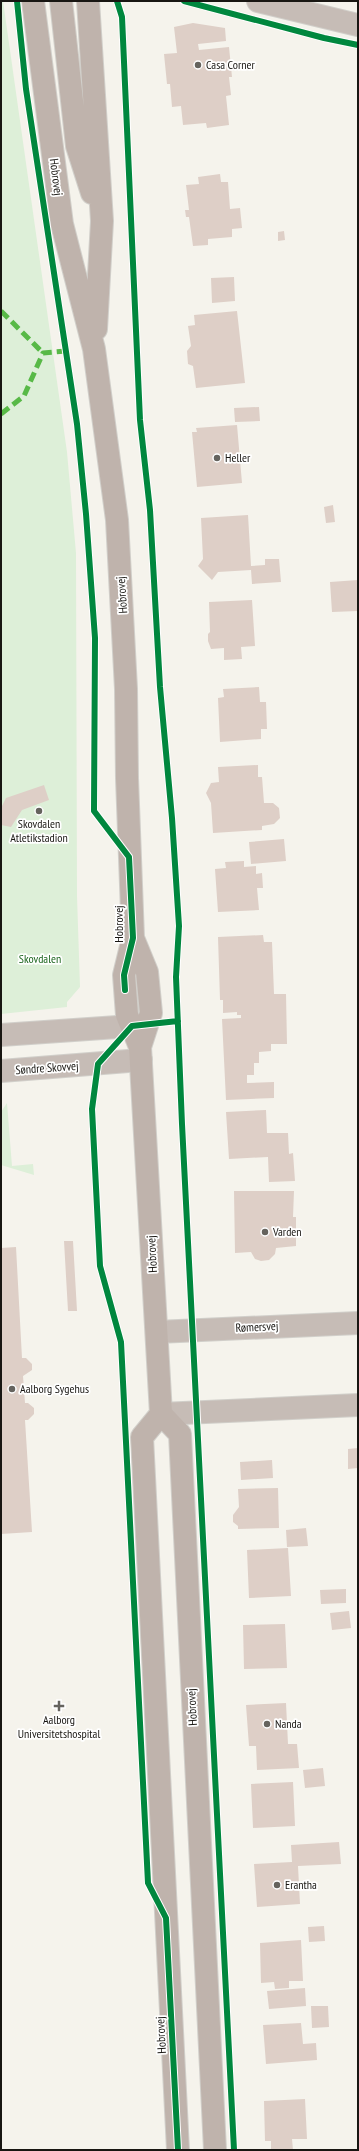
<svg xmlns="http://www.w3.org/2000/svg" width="359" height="2151" viewBox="0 0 359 2151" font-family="'PT Sans Narrow',sans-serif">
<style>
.green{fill:#ddefd8}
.building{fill:#decfc7}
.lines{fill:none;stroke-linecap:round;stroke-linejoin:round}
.minor-casing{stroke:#d1cfca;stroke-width:24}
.major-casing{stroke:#d1cfca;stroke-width:24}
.minor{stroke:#c6bcb6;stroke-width:22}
.major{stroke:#bfb3ac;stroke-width:22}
.quiet{stroke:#58b947;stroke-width:5;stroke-dasharray:10 5;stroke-linecap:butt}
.cycleway-casing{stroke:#fff;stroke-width:8}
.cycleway{stroke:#00873e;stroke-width:6}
.poi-dot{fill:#65635e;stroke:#fff;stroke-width:1.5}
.labels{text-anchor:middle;stroke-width:3.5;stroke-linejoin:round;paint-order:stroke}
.poi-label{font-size:12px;fill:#181612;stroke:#fff;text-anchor:start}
.street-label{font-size:12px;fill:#181612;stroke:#fff}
.park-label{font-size:12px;fill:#1d661f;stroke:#fff}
</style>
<rect width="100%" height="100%" fill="#f5f3ec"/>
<path class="green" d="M1,1H3L67,452L76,553L77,896L80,987L67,1002V1007L1,1014Z
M7,1103L12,1166L33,1164L34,1175L1,1165V1112Z"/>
<path class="building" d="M193,23L225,28L226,41L198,44L199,50L229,47L232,77H229L231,95L226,96L229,125L207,128L206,123L183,125L181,106L172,107L170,84H167L164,54L177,53L174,27Z
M220,174L221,182H228L230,209L240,208L242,228L232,229V237L208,239V245L193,246L189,217H186L185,210H189L186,185L199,184L198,177Z
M284,231L285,240L278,241V232Z
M234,277L235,301L212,303L211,278Z
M237,311L245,383L196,388L193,366L188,364L187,351L191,346L188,326L195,325L194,315Z
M259,407L260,421L235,422L234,408Z
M237,425L242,483L197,487L192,432H197L196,428Z
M333,505L335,522L326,523L324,507Z
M248,515L251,566L265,565V559H279L281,582L252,584L251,570L218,572L212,580L198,566L203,559L201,518Z
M358,580V611L332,612L330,582Z
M252,600L255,646L241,647L242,659L224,660V648L211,649L208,641V634L210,632L209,602Z
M259,687L260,702H266L267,729H261V739L220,742L218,698L224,697L223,689Z
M258,765V777H262L264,803H273L279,808L280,818L274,824L262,826V830L213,833L211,803L206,793L211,783L219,782L218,767Z
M44,785L49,800L22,810L11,827L1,825V808L6,798Z
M284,839L286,861L251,864L249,842Z
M244,861V867L256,866V874L262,873L263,888H257L259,910L218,912L215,869L226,868L225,862Z
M263,935L264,942H272L274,994H286L287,1044H271V1051L259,1052V1063H254V1075H247V1083L274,1082V1098L226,1100L222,1019L241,1018V1015H237V1012L223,1013V1000H220L218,937Z
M266,1110L267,1133H288L289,1154L293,1153L295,1181L269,1182L268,1157L229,1159L226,1112Z
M234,1191H294L293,1217H296V1246L276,1248L275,1254L269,1260L261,1261L255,1259L251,1252L235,1253Z
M64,1241H73L77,1311H68Z
M16,1247L22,1358H26L32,1364V1370L23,1376L25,1403H28L34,1408V1414L28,1420H25L32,1532L1,1534V1248Z
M358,1448V1468L348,1469V1449Z
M272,1460L273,1478L241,1480L240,1462Z
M278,1488L279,1528L238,1529V1526L233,1522V1515L239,1507L238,1489Z
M306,1528L308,1546L287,1547L286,1530Z
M288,1548L291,1596L249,1598L247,1550Z
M346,1589V1603L321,1604L320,1590Z
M349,1611L351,1628L332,1630L330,1613Z
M285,1624L287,1668L244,1669L243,1625Z
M286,1703L288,1744H297L299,1768L257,1770L256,1746H249L246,1705Z
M323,1768L325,1786L305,1788L303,1770Z
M293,1782L295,1826L253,1828L251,1784Z
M339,1842L341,1864L298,1866L300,1904L257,1907L254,1864L292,1862L291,1845Z
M324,1926L325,1941L309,1942L308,1927Z
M301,1940L303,1981H289V1988L275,1989L274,1982L261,1983L260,1943Z
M305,1988L306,2006L269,2009L267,1991Z
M311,2006H328L329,2027L312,2028Z
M301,2023L303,2044L316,2043L317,2060L266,2064L263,2025Z
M305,2099L307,2139H292L293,2150H271V2141H265L264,2101Z"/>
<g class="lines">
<g class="minor-casing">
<path id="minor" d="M258,1L358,25
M1,1035L132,1026
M1,1071L141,1060
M157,1332L358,1323
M161,1414L358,1405"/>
</g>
<g class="major-casing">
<path id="major" d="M33,1L62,224L94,349L117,520L126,689L127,778L133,938L124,975L127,1015L140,1047L161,1414L180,1434L215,2150
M61,1L77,146L92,193
M88,1L102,221L96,329
M133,938L147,972L151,1013L140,1047
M161,1414L142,1437L178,2150"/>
</g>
<use href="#minor" class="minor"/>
<use href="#major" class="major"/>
<path class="quiet" d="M1,311L43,353
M1,414L24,396L43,353L66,351"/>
<g class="cycleway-casing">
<path id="cycleway" d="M17,1L26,89L77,424L86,514L95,638L94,811L129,857L133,938L124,975L125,990
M117,1L122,17L140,420L150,510L160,687L172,818L179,926L176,977L182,1124L234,2150
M184,1L324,38L358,45
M178,1021L132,1026L98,1064L92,1109L100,1266L121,1342L148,1883L166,1918L178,2150"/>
</g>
<use href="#cycleway" class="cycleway"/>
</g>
<g class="poi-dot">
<circle cx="198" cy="65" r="4"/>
<circle cx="217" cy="458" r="4"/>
<circle cx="39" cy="811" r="4"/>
<circle cx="265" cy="1232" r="4"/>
<circle cx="12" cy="1389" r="4"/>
<path d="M57 1700h4v4h4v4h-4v4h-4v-4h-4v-4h4z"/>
<circle cx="267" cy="1724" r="4"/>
<circle cx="277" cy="1885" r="4"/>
</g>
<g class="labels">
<g class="poi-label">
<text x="206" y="69">Casa Corner</text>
<text x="225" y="462">Heller</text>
<text x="39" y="828" text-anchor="middle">Skovdalen<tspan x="39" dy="14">Atletikstadion</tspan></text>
<text x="273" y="1236">Varden</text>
<text x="20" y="1393">Aalborg Sygehus</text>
<text x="59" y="1724" text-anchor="middle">Aalborg<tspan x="59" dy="14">Universitetshospital</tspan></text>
<text x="275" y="1728">Nanda</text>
<text x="285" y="1889">Erantha</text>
</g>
<g class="street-label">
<text transform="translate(56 177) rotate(83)" y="4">Hobrovej</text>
<text transform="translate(122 595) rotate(-94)" y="4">Hobrovej</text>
<text transform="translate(119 924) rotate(-90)" y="4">Hobrovej</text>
<text transform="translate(47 1068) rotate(-4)" y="4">Søndre Skovvej</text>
<text transform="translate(152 1254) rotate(-93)" y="4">Hobrovej</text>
<text transform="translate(257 1327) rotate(-3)" y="4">Rømersvej</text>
<text transform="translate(192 1707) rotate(-93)" y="4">Hobrovej</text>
<text transform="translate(161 2035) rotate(-93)" y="4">Hobrovej</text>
</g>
<g class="park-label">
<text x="40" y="963">Skovdalen</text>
</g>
</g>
<rect width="359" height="2151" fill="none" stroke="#181612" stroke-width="4"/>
</svg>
